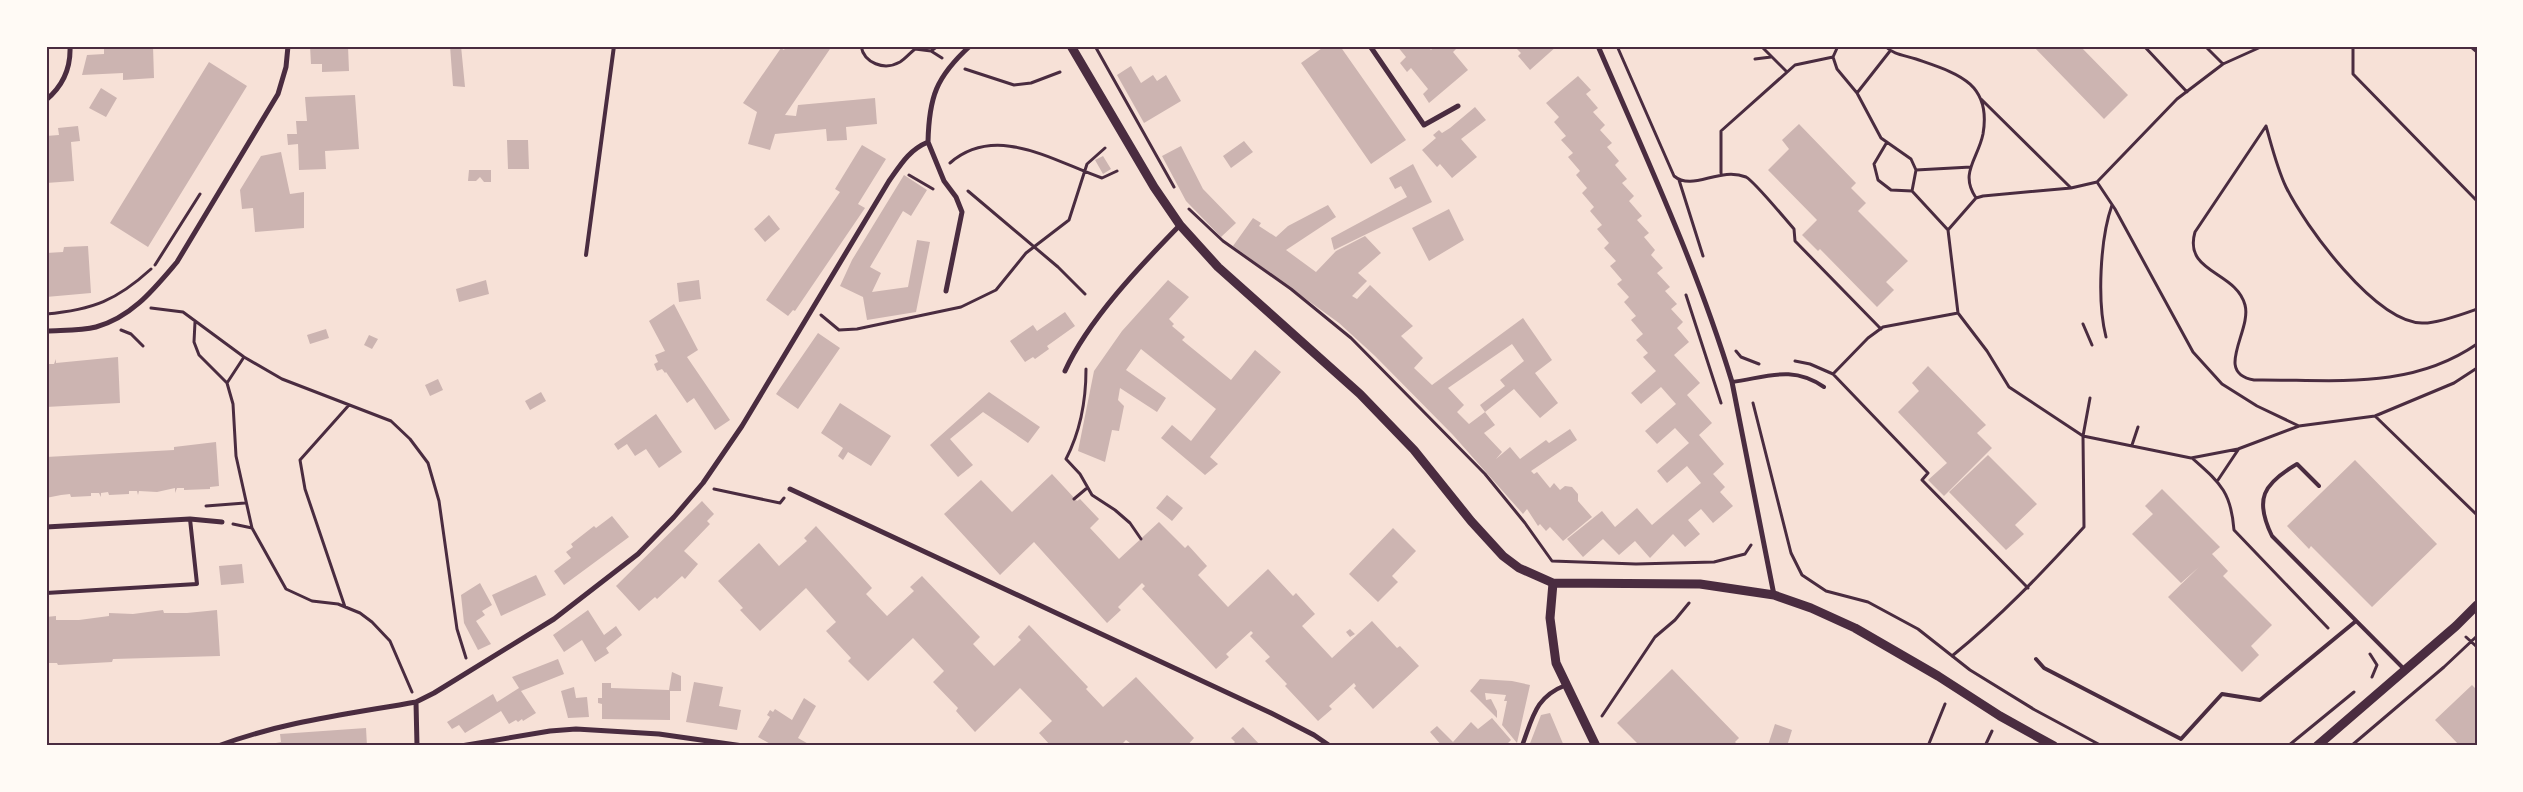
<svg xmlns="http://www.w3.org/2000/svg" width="2523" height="792" viewBox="0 0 2523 792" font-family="'PT Sans',sans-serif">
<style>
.building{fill:#ccb4b1}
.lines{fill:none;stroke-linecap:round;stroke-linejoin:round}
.path{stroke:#4a2c40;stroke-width:3}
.service{stroke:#4a2c40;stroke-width:4}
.pedestrian{stroke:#4a2c40;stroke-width:4.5}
.minor{stroke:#4a2c40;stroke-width:5}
.tertiary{stroke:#4a2c40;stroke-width:9}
.neatline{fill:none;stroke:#4a2c40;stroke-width:2}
</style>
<rect width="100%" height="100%" fill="#f7e1d7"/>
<path class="building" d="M104,46H153L154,78L123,80V73L82,75L87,55L104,54Z
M214,46H227V47L214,49Z
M310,46H348L349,71L322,72V64H311Z
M450,46H461L465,87L453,86Z
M786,46H832L785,115L796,116L798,105L875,98L877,124L846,127L847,140L827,141L826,129L775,134L770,150L748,144L757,112L743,103L781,48L784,50Z
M1325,46H1340L1406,140L1371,164L1301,63Z
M1397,46H1427L1431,50L1435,46H1459L1453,52L1468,70L1429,103L1423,94L1428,89L1411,68L1407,72L1400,63L1406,57Z
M1514,46H1557L1530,70L1518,56L1521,53Z
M2033,46H2080L2128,95L2104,119Z
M209,62L247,86L148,247L110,223Z
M1131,66L1141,83L1153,75L1157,81L1166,75L1181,101L1144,123L1117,75Z
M1578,76L1591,90L1586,94L1598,108L1593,112L1605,125L1600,130L1612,143L1607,147L1619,161L1615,165L1627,179L1622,183L1634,196L1629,201L1642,216L1637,220L1649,233L1644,237L1655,250L1651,255L1663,268L1657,273L1670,287L1665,291L1677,304L1671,309L1683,322L1677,328L1689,342L1674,355L1700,383L1687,395L1712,423L1699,435L1724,464L1713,474L1725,487L1720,492L1733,506L1713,523L1701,509L1688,520L1700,534L1685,547L1673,534L1650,558L1635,541L1619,555L1603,539L1583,557L1567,539L1602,511L1615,527L1637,508L1652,525L1701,483L1687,466L1667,483L1657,471L1689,443L1675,428L1657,444L1645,431L1676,404L1661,387L1641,404L1631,393L1656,371L1643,357L1648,353L1636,340L1643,334L1631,320L1636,316L1624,302L1629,297L1617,284L1622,280L1610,266L1616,261L1604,248L1609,243L1597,229L1602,225L1590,211L1594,207L1582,193L1587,188L1576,175L1580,171L1568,157L1573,153L1561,140L1566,136L1554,122L1559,117L1546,103Z
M101,88L117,98L106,117L89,108Z
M355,95L359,149L325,151L326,169L299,170L298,144L288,145L287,134H297L296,121H307L305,97Z
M1475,107L1486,120L1461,139L1477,157L1452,178L1440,164L1437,167L1422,150L1436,138L1433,135L1439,130L1442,133L1450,128Z
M1799,124L1856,183L1851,188L1866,203L1858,211L1908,261L1886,282L1894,290L1877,307L1820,249L1818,251L1802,235L1817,220L1768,170L1789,149L1782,140Z
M78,126L80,141L71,142L74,181L46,183V136L59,135L58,128Z
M507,140H528L529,169H508Z
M1244,141L1253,152L1231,168L1223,156Z
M862,145L886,159L858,204L865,208L795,311L793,310L788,316L766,300L840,192L835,189Z
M1181,146L1203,189L1236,223L1221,237L1186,201L1162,156Z
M281,152L290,194L304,192V228L255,232L253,208L242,209L240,190L261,156Z
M1103,156L1111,169L1103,174L1095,160Z
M1413,164L1432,202L1334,250L1331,238L1407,197L1401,186L1395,189L1389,178Z
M469,170H491V182H484L480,177L476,181H468Z
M904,175L927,190L911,216L903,211L870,267L881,273L872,292L908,287L917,240L930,242L916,312L867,320L863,297L840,286L852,260Z
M1328,205L1336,217L1286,250L1316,272L1336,251L1365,236L1381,253L1358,273L1367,281L1352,296L1357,299L1370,285L1413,326L1401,336L1423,358L1414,368L1432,385L1523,318L1552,360L1535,373L1558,403L1540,418L1514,389L1485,412L1480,405L1505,386L1500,380L1524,361L1512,344L1448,388L1464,405L1457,412L1469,424L1485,412L1495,425L1484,433L1502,452L1496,459L1510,447L1520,459L1546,440L1549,443L1570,429L1577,440L1531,471L1534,474L1537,472L1550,488L1554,483L1560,490L1565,486L1572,487L1578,494V501L1592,517L1563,541L1550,527L1546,531L1540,524L1538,526L1527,509L1523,514L1453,435L1375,356L1339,323L1233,246L1253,218L1261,223L1259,226L1276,237L1288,226Z
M1449,209L1464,240L1429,261L1412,228Z
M769,215L780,229L765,242L754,229Z
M88,246L91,293L46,297V253L63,252L64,247Z
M486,280L489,294L459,302L456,289Z
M699,280L701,299L679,302L677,283Z
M1168,280L1189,297L1169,319L1174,324L1172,326L1185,337L1182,340L1231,380L1255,350L1281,372L1210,457L1218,464L1205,475L1161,438L1172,425L1191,441L1216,409L1141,349L1126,370L1166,398L1157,412L1120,388L1118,400L1124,406L1119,431L1112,430L1105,462L1078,451L1094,371L1122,331Z
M674,304L698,350L687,357L730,420L715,430L694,398L687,403L666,372L665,373L662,369L657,371L654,364L658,362L655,355L665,351L649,321Z
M1065,312L1075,326L1047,346L1049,349L1035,359L1033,357L1025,362L1010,341L1033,325L1037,331Z
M326,329L329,338L310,344L307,335Z
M818,333L840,348L798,409L776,394Z
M369,335L378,339L372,349L364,345Z
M118,357L120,403L46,407V364H54L56,359V363Z
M1928,366L1986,425L1977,433L1992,448L1944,496L1928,480L1947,463L1898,412L1919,391L1912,383Z
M438,379L443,390L430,396L425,385Z
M541,392L546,401L530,410L525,401Z
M989,392L1040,427L1028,443L983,412L950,439L973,465L958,477L930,445Z
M840,403L891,436L871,466L848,452L843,460L838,456L843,448L821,433Z
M656,414L682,452L659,468L646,449L635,456L627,444L618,450L614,444Z
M216,442L219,486L210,487V489L184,490V488H177L175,493V488L157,492L139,491L138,495L137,491H129V494L109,495L108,492L101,493V497L99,493H91V496L71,497L70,494L61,495L46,498V457L174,450V447Z
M1988,455L2037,504L2015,525L2024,534L2006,550L1949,492Z
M2355,460L2437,544L2372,607L2311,546L2309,549L2287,526Z
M1052,474L1077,501L1080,499L1099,519L1090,528L1119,559L1159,522L1185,548L1188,545L1207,566L1198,575L1228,607L1268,569L1293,596L1296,593L1315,614L1302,626L1332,658L1372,621L1397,648L1400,646L1419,666L1373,709L1354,688L1356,686L1354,683L1329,706L1332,709L1318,721L1287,688L1285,686L1287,684L1265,661L1270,657L1250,636L1253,633L1251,631L1226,654L1229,657L1216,669L1142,589L1145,586L1142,583L1118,607L1121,610L1107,623L1034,542L1000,575L944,514L981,480L1012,512Z
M2162,489L2220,547L2212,554L2228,571L2223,576L2272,625L2251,646L2259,655L2242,672L2168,597L2199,567L2181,583L2132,534L2153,514L2145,506Z
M1167,495L1183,508L1172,521L1156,508Z
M702,501L714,514L707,521L710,524L684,551L698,564L685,579L682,576L657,599L655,597L639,611L616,586Z
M612,516L629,537L564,585L554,571L571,558L566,552L573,547L571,544L594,526L596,528Z
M816,526L872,588L866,594L887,616L914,591L910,587L922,576L980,637L973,644L994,666L1021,640L1018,637L1029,625L1088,687L1086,689L1103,707L1136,677L1194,738L1187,746H1124L1130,743L1126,740L1120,746H1051L1039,733L1052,721L1020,688L975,732L956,711L958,708L933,682L944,671L913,638L868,681L848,661L851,658L826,631L836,622L806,588L760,631L740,610L743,608L718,581L759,543L779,566L807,541L804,538Z
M1393,528L1416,551L1392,576L1398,582L1378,602L1349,574Z
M242,564L244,583L221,585L219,566Z
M536,575L546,595L501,616L492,595Z
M480,583L492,605L482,611L485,615L476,621L491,644L478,650L464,623L461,595Z
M163,610L164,613H187L217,610L220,656L113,659L112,662L58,665L57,663H46V617L56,616V620H79L109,616V613L133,614Z
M588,610L604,635L616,626L622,635L606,648L609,653L595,662L582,640L564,652L553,635Z
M1350,629L1355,634L1350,637L1346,632Z
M558,659L564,674L521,691L536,713L523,721L522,719L518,722L516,720L509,724L501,711L465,733L459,725L452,729L447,722L493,694L497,702L519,688L512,677Z
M1672,669L1739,738L1735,742L1739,746H1640L1617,723Z
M672,672L681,676V691H670V720L602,719V704L598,703V698H602V683H611V688L669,690Z
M1480,679L1512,681L1530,685L1517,743L1502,725L1507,701H1504L1506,695L1485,693L1486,700L1491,699L1497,711V718L1470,691Z
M694,682L723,687L719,706L741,710L737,730L686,722Z
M2472,685L2477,690V746H2460L2435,720Z
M574,687L576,698L587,697L589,717L568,718L561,691Z
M804,698L816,706L798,738L812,746H774L758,737L770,717L767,715L770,710L773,712L775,709L792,720Z
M1550,713L1564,746H1529L1541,715Z
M1492,718L1511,740L1505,746H1442L1430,732L1437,726L1453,742L1471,722L1478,729Z
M1775,724L1792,730L1787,746L1768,745Z
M1243,727L1261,746H1231L1235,742L1231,738Z
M366,728L367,746H260L281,742L280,734Z"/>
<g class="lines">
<path class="path" d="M861,46C864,63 884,71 900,62C905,59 910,53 915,49
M913,46L915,49L931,51L938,46
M1095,46L1174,187
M1617,46L1674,176C1693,192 1719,166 1746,177C1755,182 1785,219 1794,229L1795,241L1881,329
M1761,46L1787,72
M1838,46L1833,57L1837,69L1857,93L1881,138L1911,159L1916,170L1912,191L1948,230L1958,313
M1885,46C1894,55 1904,55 1916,59C1956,73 1992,82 1983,134C1978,159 1959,173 1976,198
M2144,46L2187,92
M2205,46L2223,64
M2263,46L2223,64L2177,99L2097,182L2115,209L2193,352L2222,384L2257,406L2299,426L2375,416L2454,383L2477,368
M2353,46V74L2477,201
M2470,46L2477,52
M931,51L942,58
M1755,59L1771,57
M965,69L1014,85L1031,83L1060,72
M1857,93L1890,51
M1981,99L2071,188
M1887,142L1874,164L1878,180L1891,190L1912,191
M950,163C996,123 1053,161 1102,178L1117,171
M1916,170L1971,167
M1721,173V131L1795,65L1833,57
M909,175L933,189
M1679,180L1703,256
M968,191L1058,267L1085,294
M1189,209L1223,241L1291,289L1351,338L1485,474L1525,523L1552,561L1636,564L1714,562L1745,554L1751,545
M1948,230L1976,198L1983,196L2071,188L2097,182
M155,265L200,194
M1686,295L1721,403
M151,308L183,312L244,357L282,379L391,421L410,439L428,463L439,501L457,629L466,658
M2477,309C2463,314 2436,324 2422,323C2375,322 2305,226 2286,187C2277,168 2272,147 2266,126L2195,232C2183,273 2236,271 2245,305C2252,331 2213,373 2254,380C2332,379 2409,391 2477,344
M46,314C93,310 117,300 151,269
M821,315L839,330L857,329L961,307L996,290L1026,253L1069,220L1087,164L1105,148
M195,322L194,342L199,355L227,383L233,404L236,456L252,528L286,589L312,601L338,604L360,613L372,622L390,641L412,692
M2083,324L2092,345
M121,330L131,334L143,346
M2106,337C2097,302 2100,239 2112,205
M1736,351L1741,357L1759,364
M1795,361L1810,364L1833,374L1928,473L1922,480L2028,588
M1086,369C1086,399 1080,432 1066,459L1080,474L1092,495L1115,510L1130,523L1141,539
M1833,374L1868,338L1883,327L1958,313L1987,351L2009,387L2083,436L2191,458L2238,449L2299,426
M227,383L244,357
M1753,403L1791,553L1802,575L1826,591L1868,602L1918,629L1970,670L2035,710L2102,746
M2375,416L2477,515
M2132,445L2138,427
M2192,458C2220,483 2231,491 2234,530L2328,628
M2218,480L2238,450
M714,489L780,503L784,498
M1074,499L1087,488
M206,506L245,503
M233,524L252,528
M345,607L305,489L300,460L349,405
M2466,637L2477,647
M2370,654L2377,665L2372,677
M1952,656C2000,617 2042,573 2084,527L2083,436L2090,398
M1602,716L1655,637L1675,620L1689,603
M1928,746L1945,704
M1985,746L1992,731
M2288,746L2354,692
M2351,746L2444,667L2477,636"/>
<path class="service" d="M586,255L614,46
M1732,382C1768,377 1792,365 1824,387
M2319,486L2297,464C2263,484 2254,499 2272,536L2405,670
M46,593L197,584L190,519
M2036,659L2044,668L2181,739L2222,694L2260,700L2356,621"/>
<path class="pedestrian" d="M1522,746C1533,717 1535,697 1566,685"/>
<path class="minor" d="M1370,46L1424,125L1458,106
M1598,46C1646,157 1697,267 1732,382L1774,595
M46,100C63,86 71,69 70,46
M928,142L944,181L956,197L962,212L946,291
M46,331C62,330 81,331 96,327C132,317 154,289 177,262L278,94L286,67L288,46
M1065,371C1088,320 1141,265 1180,225
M790,489L1271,713L1314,735L1330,746
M46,527L190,519L222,522
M416,702L417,746
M218,746C281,722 349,714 416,702L434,693L554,619L638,554L674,517L703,483L742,426L889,181C901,164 909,150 928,142C929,97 936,77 970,46
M461,746L550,731L576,729L659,734L743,746"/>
<path class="tertiary" d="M1071,46L1154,187L1180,225L1218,267L1360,394L1414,450L1471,521L1503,556L1519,568L1553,583L1700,584L1774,595L1811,608L1855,628L1938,676L2000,716L2054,746
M1553,583L1550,618L1556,663L1596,746
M2317,746L2456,626L2477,605"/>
</g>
<rect width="2523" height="792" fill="none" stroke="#fffaf5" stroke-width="95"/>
<rect x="48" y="48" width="2428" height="696" class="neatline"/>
</svg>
